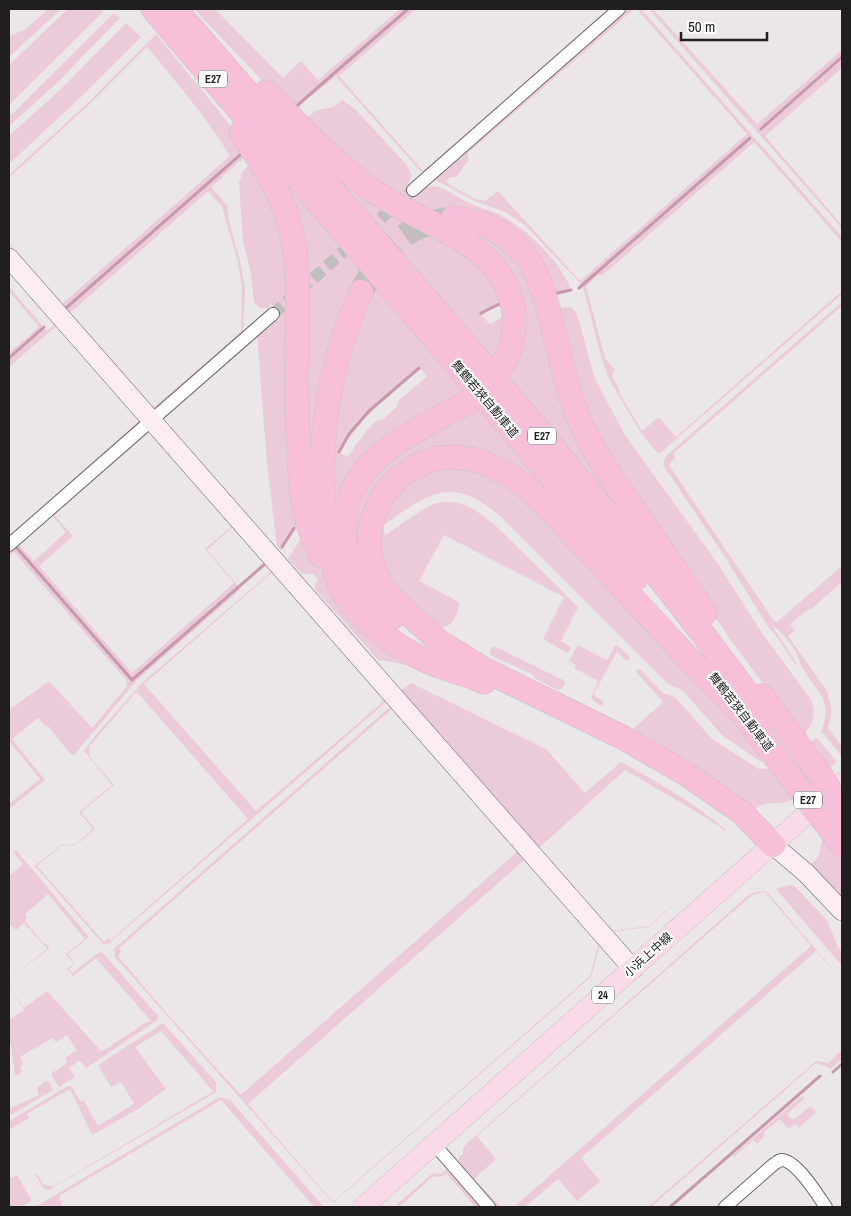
<svg xmlns="http://www.w3.org/2000/svg" width="851" height="1216" viewBox="0 0 851 1216" font-family="'Archivo Narrow','Noto Sans JP',sans-serif">
<style>
.green{fill:#ebcbd9;fill-rule:evenodd}
.lines{fill:none;stroke-linecap:round;stroke-linejoin:round}
.stream{stroke:#c799ae;stroke-width:3}
.street-tunnel{stroke:#c2bec0;stroke-width:12;stroke-dasharray:12 6;stroke-linecap:butt}
.highway-tunnel{stroke:#c2bec0;stroke-width:24;stroke-dasharray:24 12;stroke-linecap:butt}
.street-casing{stroke:#6b6769;stroke-width:14}
.secondary-casing{stroke:#6b6769;stroke-width:20}
.primary-casing{stroke:#c5c4c5;stroke-width:21}
.highway-casing{stroke:#c5c4c5;stroke-width:25}
.street{stroke:#fff;stroke-width:12}
.secondary{stroke:#fdecf3;stroke-width:19}
.primary{stroke:#fad9e8;stroke-width:20}
.highway{stroke:#f7bfd8;stroke-width:24}
.highway-bridge-casing{stroke:#c5c4c5;stroke-width:25;stroke-linecap:butt}
.highway-bridge{stroke:#f7bfd8;stroke-width:24}
.labels{text-anchor:middle;stroke-width:4;stroke-linejoin:round;paint-order:stroke}
.shield{fill:#fff;stroke:#636262;stroke-width:1}
.shield-label{font-size:11px;font-weight:bold;fill:#201e1f}
.street-label{font-size:12px;fill:#201e1f;stroke:#fff}
</style>
<rect width="100%" height="100%" fill="#ebe6e8"/>
<path class="green" d="M48,9H61L9,57V36L26,29Z
M68,9H99L103,12L9,105V65Z
M194,9H215L283,78L301,61L318,80L400,9H416L339,76L423,171L608,9H612L424,173L421,172L336,76L304,102L294,114Z
M626,9H641L842,237V242L754,142L603,275H598L586,286L604,354L605,358L615,370L612,376L620,391L619,393L642,431L659,417L676,437L842,291V294L660,453H657L641,433L609,379L602,360L583,286L525,225L505,212L473,200L436,180L435,178ZM637,9L747,134L580,281L498,191L485,201L475,199L448,184L446,181L451,177H457L468,160V153L633,10Z
M649,9H653L757,124L842,50V68L765,136L842,225V228Z
M114,13L120,18L56,84L9,126V117Z
M126,23L141,37L84,94L9,164V136L61,89Z
M156,34L222,115L249,153L211,187L227,205L229,221L240,261L245,289L243,334L154,412L9,250V244L62,304L230,156C206,116 176,82 147,47L92,102L9,178V175L91,100ZM208,191L222,207L238,262L242,289L241,332L152,409L69,314Z
M341,101H344L357,111L406,164L412,176L407,185L416,193C438,176 450,195 471,204C479,208 488,209 496,213C526,227 560,261 572,291L552,296L534,258L454,225L396,199L302,121L317,110L334,107Z
M301,143L469,252L506,304L490,310L482,316L490,324L503,317L522,325L456,229L484,231L525,266L554,362L680,587Z
M254,160L283,222L315,560L335,593L412,666L381,660L379,661L315,589V586L318,579L314,574H302L288,559L302,536L296,529L282,550L277,546L267,465L257,334L277,320L271,304L268,308H260L254,302L251,274L243,242L239,183L243,171Z
M282,177L589,535L537,488L422,456L355,556L356,500L407,428L339,523L328,474L357,287L318,530ZM421,369L427,377L400,399L396,408L383,419L374,422L357,443L348,457L340,453C356,422 393,390 421,369Z
M9,287L47,331L57,323L143,420L9,539V533L11,534L140,420L56,326L9,367V353L39,327L9,291Z
M842,302V306L674,453L675,458L669,465L774,621L777,622L842,566V582L811,609L806,611L790,624L795,630L788,636L827,691L832,711L828,728L842,747V756L821,731C834,702 817,691 803,669C800,664 799,659 797,655C793,645 783,634 775,627L774,629L794,659L798,668L779,640L767,625L725,557L663,465L666,456Z
M568,307L573,309L577,314L595,379L625,435L718,564L760,630L811,700C816,714 813,726 802,736L735,646L637,503L583,411L556,309Z
M150,429L235,525L207,550L241,589L137,680L74,755H71L48,726L46,727L38,718L12,739L45,780L9,809V804L40,779L9,741V710L49,681L92,728L127,686L126,680L14,552L9,556V552L18,544L34,561L66,532L51,514ZM149,432L152,433L233,525L205,549L234,583L132,673L39,566L73,536L54,515Z
M458,464L506,481L674,650L767,762L760,761L723,736L682,690L668,684L501,517C452,474 428,493 383,526L385,535L422,510L433,504L444,502H455L468,506L478,512L495,525L578,607L561,641L571,647L568,653L543,639L564,597L444,535L419,581L457,601L459,604C458,614 453,628 441,627L418,612L380,565L382,511L414,474Z
M273,570H276L383,691L386,699V702L108,944H103L35,866L61,845L76,844L93,829L79,812L112,785L84,751L95,736L142,683ZM272,573H275L290,589L381,692L384,701L256,811L144,684L269,575ZM136,692H137L248,819L111,940L108,938L104,942L37,866L61,846L76,845L95,829L81,812L114,785L90,757L89,747Z
M578,645L607,660L614,647L617,645L629,656L630,659L627,661L617,652L594,693L595,696L603,701V705L600,706L591,698L598,681L574,668L576,665L569,661Z
M494,646L565,681C565,685 562,689 558,690L534,678V675L490,655V650Z
M640,669L663,693L675,697L712,739L759,769L775,768L797,796C783,809 768,797 754,810L632,730L663,702L636,672L637,670Z
M411,683L546,749L585,793L621,762C657,782 693,802 725,829V833L717,866L649,927L609,932L399,691ZM625,770L700,814L723,829L725,833L717,866L649,926L611,931L539,848Z
M392,705L601,942L591,977L333,1203L115,957L114,949ZM393,708L518,851L241,1095L168,1015L118,956L121,952L119,948ZM524,860L527,861L599,943L590,976L333,1202L248,1104Z
M817,738L837,762L827,770L807,744Z
M824,832L842,857V897L811,864L818,858Z
M16,850L89,937L68,954L75,964L69,969L72,973L100,952L103,953L158,1016V1019L153,1023L86,1068L80,1060L69,1068L75,1077L59,1087L52,1076V1073L67,1063L65,1058L77,1050L67,1035L56,1042L52,1038L20,1057L23,1064L20,1067L22,1072L15,1076L11,1045L9,1042V1020L24,1010L9,987L24,1008L47,991L101,1051L106,1049L145,1023L151,1021L96,958L73,976L67,969L74,964L66,954L85,939L48,894L25,914L27,918L25,921L43,943L48,945L49,949L9,979L47,949L24,923L16,930L9,924V876L23,864L13,852Z
M790,885L795,887L827,920L837,945L842,953V966L776,889Z
M766,891L842,980L816,951L581,1158L600,1181L577,1201L558,1179L525,1207H514L811,946L765,892L752,895L477,1136L496,1159L474,1179L501,1207H497L461,1166L458,1158L463,1154V1147L751,893Z
M163,1023L216,1082V1092L49,1190L44,1189L35,1174H37L44,1185L53,1187L209,1094L213,1091L161,1031L135,1047L166,1089L138,1109L92,1135L70,1089L27,1114L29,1118L9,1130V1121L68,1086L72,1087L80,1101H84L98,1126L134,1104L121,1082L111,1087L98,1065Z
M842,1050V1059L830,1069L826,1066L816,1063L651,1207H648L816,1061L828,1063Z
M46,1080L50,1084L53,1090L9,1116V1109L39,1095L37,1088Z
M802,1096L805,1098L787,1114L793,1120L811,1106L816,1112L799,1128L795,1124L788,1129L780,1119L765,1131L764,1136L757,1144L753,1140L734,1157L732,1156Z
M220,1097L230,1100L324,1207H314L221,1100L59,1196L62,1204L60,1207H35Z
M447,1170L480,1207H475L446,1173L443,1176L432,1177L399,1207H394L432,1174L442,1173Z
M17,1175L31,1199V1201L20,1207H9V1179Z"/>
<g class="lines">
<path class="stream" d="M293,109L408,9
M761,129L842,57
M579,288L750,138
M553,294L571,290
M66,308L240,155
M481,313L501,303
M9,358L44,327
M339,452L349,434L369,411L419,368
M282,547L294,528
M17,548L132,680L266,563
M833,1072L842,1064
M670,1207L820,1076"/>
<path class="street-tunnel" d="M273,314L413,190"/>
<path class="highway-tunnel" d="M361,292C380,254 402,226 447,219"/>
<g class="street-casing">
<path id="street" d="M413,190L619,9
M9,545L273,314
M434,1144L489,1207
M725,1207L774,1164C776,1163 778,1161 781,1160C797,1160 818,1196 826,1207"/>
</g>
<g class="secondary-casing">
<path id="secondary" d="M9,258L633,969
M773,845L806,873L842,911"/>
</g>
<g class="primary-casing">
<path id="primary" d="M363,1207L842,783"/>
</g>
<g class="highway-casing">
<path id="highway" d="M153,9L468,378L593,526L635,579
M175,9C345,207 520,401 682,607C710,643 738,681 766,718
M266,92C300,126 333,163 372,190C419,224 502,241 513,307C517,328 513,346 503,365
M241,133C261,161 279,189 289,223C301,266 297,310 297,354C296,387 297,420 299,453C300,487 304,524 321,555
M453,218C484,221 509,233 527,258C543,282 548,309 555,336C561,362 567,388 576,412C591,450 615,483 638,516C660,548 683,580 705,613
M361,292C330,361 318,432 324,507C326,535 331,566 343,592C349,604 361,614 370,623C388,640 411,655 434,664C451,671 468,674 484,682
M393,617C369,603 351,578 346,551C331,463 407,437 468,402
M762,696L794,739
M736,705L774,755
M746,717L689,659L556,516L527,488L508,474L480,461L458,457L437,458L418,465L399,477L383,495L373,517L370,528L369,551L376,574L384,589L395,602L441,643L485,670L624,738L686,774L741,812L773,845"/>
</g>
<use href="#street" class="street"/>
<use href="#secondary" class="secondary"/>
<use href="#primary" class="primary"/>
<use href="#highway" class="highway"/>
<g class="highway-bridge-casing">
<path id="highway-bridge" d="M794,739L821,776L842,811
M774,755L842,845"/>
</g>
<use href="#highway-bridge" class="highway-bridge"/>
</g>
<g class="labels">
<g class="shield">
<rect x="199" y="70.5" width="28" height="17" rx="4"/>
<rect x="528" y="427.5" width="28" height="17" rx="4"/>
<rect x="794" y="791.5" width="28" height="17" rx="4"/>
<rect x="592" y="986.5" width="22" height="17" rx="4"/>
</g>
<g class="shield-label">
<text x="213" y="83">E27</text>
<text x="542" y="440">E27</text>
<text x="808" y="804">E27</text>
<text x="603" y="999">24</text>
</g>
<g class="street-label">
<text transform="translate(485 399) rotate(50)" y="4">舞鶴若狭自動車道</text>
<text transform="translate(741 712) rotate(52)" y="4">舞鶴若狭自動車道</text>
<text transform="translate(648 955) rotate(-42)" y="4">小浜上中線</text>
</g>
</g>
<rect width="851" height="1216" fill="none" stroke="#201e1f" stroke-width="20"/>
<path d="M681 32v8h86v-8" fill="none" stroke="#201e1f" stroke-width="2.5"/>
<text x="688" y="32" font-size="15" fill="#201e1f" stroke="#ffffff" stroke-width="4" paint-order="stroke">50 m</text>
</svg>
